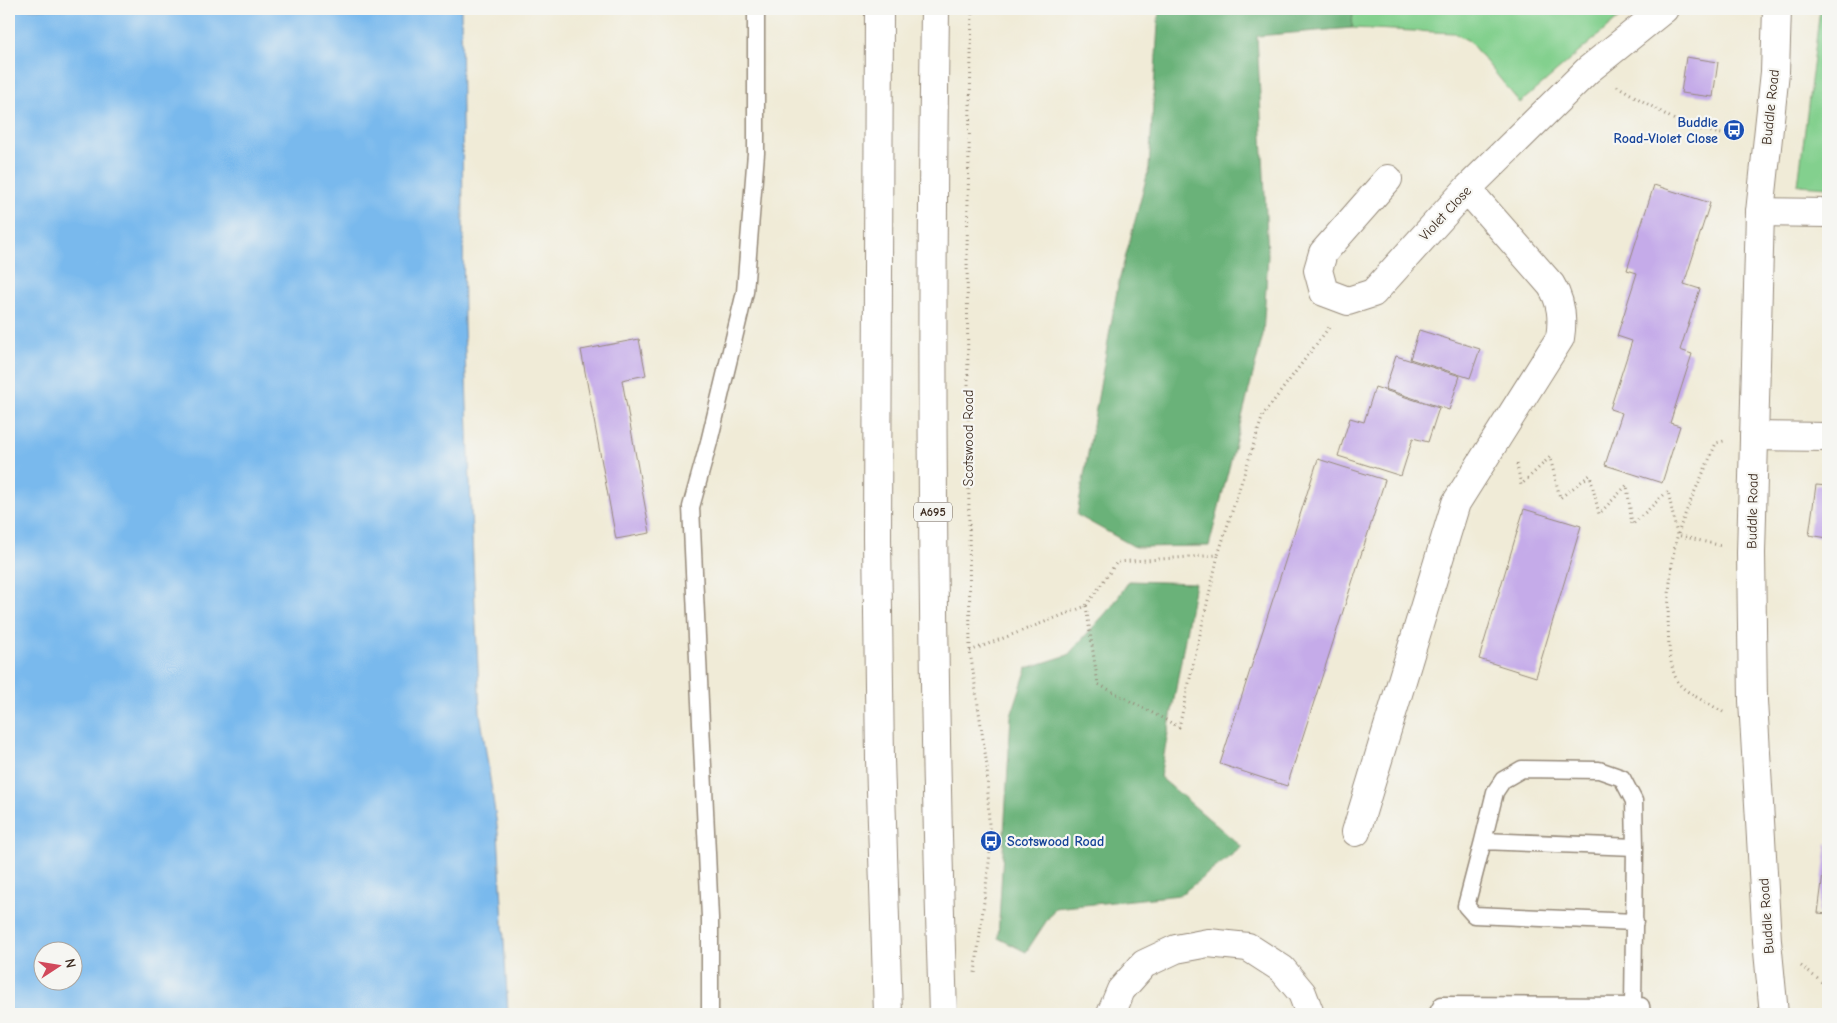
<svg xmlns="http://www.w3.org/2000/svg" width="1837" height="1023" viewBox="0 0 1837 1023" font-family="'Comic Neue',sans-serif">
<style>
.green{fill:#83d08e;stroke:#5f7d56}
.forest{fill:#6ab279;stroke:#526e4c}
.water{fill:#79b9ed;stroke:#5a7286;fill-rule:evenodd}
.building{fill:#c5abe9}
.lines{fill:none;stroke-linecap:round;stroke-linejoin:round}
.service-casing{stroke:#968a7a;stroke-width:19}
.minor-casing{stroke:#968a7a;stroke-width:30}
.tertiary-casing{stroke:#968a7a;stroke-width:30}
.primary-casing{stroke:#968a7a;stroke-width:30}
.path{stroke:#968a7a;stroke-width:3;stroke-dasharray:1 4;stroke-linecap:butt}
.service{stroke:#fff;stroke-width:16}
.minor{stroke:#fff;stroke-width:28}
.tertiary{stroke:#fff;stroke-width:28}
.primary{stroke:#fff;stroke-width:28}
.labels{text-anchor:middle;stroke-width:4.5;stroke-linejoin:round;paint-order:stroke}
.shield{fill:#f6f6f2;stroke:#73675e;stroke-width:1}
.shield-label{font-size:12px;font-weight:bold;fill:#3b2a1e}
.street-label{font-size:14px;fill:#3b2a1e;stroke:#f6f6f2}
.transit-label{font-size:14px;font-weight:bold;fill:#164399;stroke:#f6f6f2;text-anchor:end}
</style>
<rect width="100%" height="100%" fill="#f6f6f2"/>
<filter id="ink" filterUnits="userSpaceOnUse"><feTurbulence type="fractalNoise" baseFrequency=".02" numOctaves="2"/><feDisplacementMap in="SourceGraphic" scale="10" xChannelSelector="R" yChannelSelector="G"/><feConvolveMatrix kernelMatrix="1 2 1 2 8 2 1 2 1" color-interpolation-filters="sRGB"/></filter>
<filter id="wash" filterUnits="userSpaceOnUse"><feTurbulence type="fractalNoise" baseFrequency=".0096" numOctaves="4" result="noise"/><feDisplacementMap in="SourceGraphic" scale="20" xChannelSelector="R" yChannelSelector="G"/><feGaussianBlur stdDeviation="1.12" result="paint"/><feColorMatrix in="noise" values="0 0 0 0 0 0 0 0 0 0 0 0 0 0 0 0 0 1.4 0 .05"/><feComposite in="paint" operator="in"/></filter>
<g filter="url(#wash)">
<rect width="100%" height="100%" fill="#f0ebd7"/>
<path class="green" d="M1353,9H1629L1520,103L1469,41L1454,33L1352,28Z
M1820,9H1828V187L1798,185Z"/>
<path class="forest" d="M1159,9H1353L1352,28L1257,36L1268,255L1263,335L1209,546L1135,547L1077,515L1118,285L1149,168Z
M1129,581L1195,583L1160,777L1242,847L1180,895L1055,908L1026,952L998,938L1011,716L1027,668L1068,655L1112,606Z"/>
<path class="water" d="M9,9H461L464,326L473,561L480,712L498,832L508,1014H9ZM42,950H72V980H42Z"/>
<g id="blocks">
<path class="building" d="M1686,57L1718,62L1713,97L1681,93Z
M1654,185L1710,203L1684,284L1700,289L1680,350L1692,354L1670,423L1680,426L1662,483L1605,465L1622,413L1610,409L1632,341L1617,336L1637,273L1627,270Z
M1419,330L1480,349L1470,378L1410,359Z
M639,339L646,375L622,380L650,533L616,539L581,350Z
M1396,356L1460,376L1449,410L1385,389Z
M1375,387L1439,408L1428,442L1413,438L1401,476L1338,456L1350,418L1364,422Z
M1318,459L1385,480L1287,786L1220,764Z
M1816,485L1828,486V538L1809,535Z
M1524,509L1581,526L1536,677L1479,659Z
M1827,843H1828V914L1818,913Z"/>
</g>
</g>
<g filter="url(#ink)">
<use href="#blocks" fill-opacity="0" stroke="#968a7a" stroke-width="1"/>
<g class="lines">
<g class="service-casing">
<path id="service" d="M1483,841L1495,792L1503,780L1522,769L1599,770L1622,778L1634,801L1635,847
M1633,1006L1635,847L1483,841L1466,906L1474,915L1635,922
M710,1014V918L691,507L709,442L745,292L756,153V9
M1437,1014L1442,1005L1641,1006L1642,1014"/>
</g>
<g class="minor-casing">
<path id="minor" d="M1388,179L1323,253L1318,270L1324,292L1348,301L1373,293L1467,189L1588,70L1664,9
M1760,212L1828,213
M1754,436L1828,437
M1356,832L1456,503L1560,338C1563,319 1562,302 1551,285L1467,189
M1111,1014L1121,990L1144,964L1176,949L1208,943L1248,947L1282,969L1302,993L1310,1014"/>
</g>
<g class="tertiary-casing">
<path id="tertiary" d="M1774,1014L1767,941L1753,701L1751,553L1760,212L1775,72L1777,9"/>
</g>
<g class="primary-casing">
<path id="primary" d="M879,9L877,538L880,759L888,1014
M935,9C930,344 932,679 943,1014"/>
</g>
<path class="path" d="M972,9L967,249L970,651L987,766L990,854L975,973
M1617,86L1685,126L1739,138
M1517,464L1521,485L1550,457L1560,498L1590,475L1599,514L1627,485L1632,525L1668,491L1677,535L1722,546
M1086,606L1098,684L1179,727L1218,555
M970,651L1086,606L1117,562L1218,555L1263,415L1330,326
M1723,712C1712,705 1690,695 1681,686C1660,666 1669,561 1678,534C1688,503 1704,473 1716,443L1724,441
M1801,966L1828,987"/>
<use href="#service" class="service"/>
<use href="#minor" class="minor"/>
<use href="#tertiary" class="tertiary"/>
<use href="#primary" class="primary"/>
</g>
</g>
<defs>
<g id="bus-disc" transform="scale(1.125)"><circle r="9.5" fill="#1a4fb4" stroke="#f6f6f2"/><path d="M-5-6H5V4H4V6H2V4H-2V6H-4V4H-5ZM-3.5-4V0h7V-4ZM-3.5 1.2v1.5H-2V1.2ZM2 1.2v1.5H3.5V1.2Z" fill="#fff"/></g>
</defs>
<g fill-rule="evenodd">
<use href="#bus-disc" x="1734" y="130"/>
<use href="#bus-disc" x="991" y="841"/>
</g>
<g class="labels">
<rect class="shield" x="914" y="502.5" width="38" height="19" rx="4"/>
<g class="shield-label">
<text x="933" y="516">A695</text>
</g>
<g class="street-label">
<text transform="translate(1770 107) rotate(-84)" y="5">Buddle Road</text>
<text transform="translate(1445 213) rotate(-47)" y="5">Violet Close</text>
<text transform="translate(968 438) rotate(-90)" y="5">Scotswood Road</text>
<text transform="translate(1752 511) rotate(-89)" y="5">Buddle Road</text>
<text transform="translate(1766 916) rotate(-94)" y="5">Buddle Road</text>
</g>
<g class="transit-label">
<text x="1718" y="127">Buddle<tspan x="1718" dy="16">Road-Violet Close</tspan></text>
<text x="1007" y="846" text-anchor="start">Scotswood Road</text>
</g>
</g>
<rect width="1837" height="1023" fill="none" stroke="#f6f6f2" stroke-width="30"/>
<g transform="translate(58 966) rotate(78)"><circle r="24" fill="#f6f6f2" stroke="#aba49d"/>
<path d="M0-4L9 19L0 12L-9 19Z" fill="#d1495b"/>
<text y="-8" font-size="14" font-weight="bold" text-anchor="middle" fill="#3b2a1e">N</text>
</g>
</svg>
